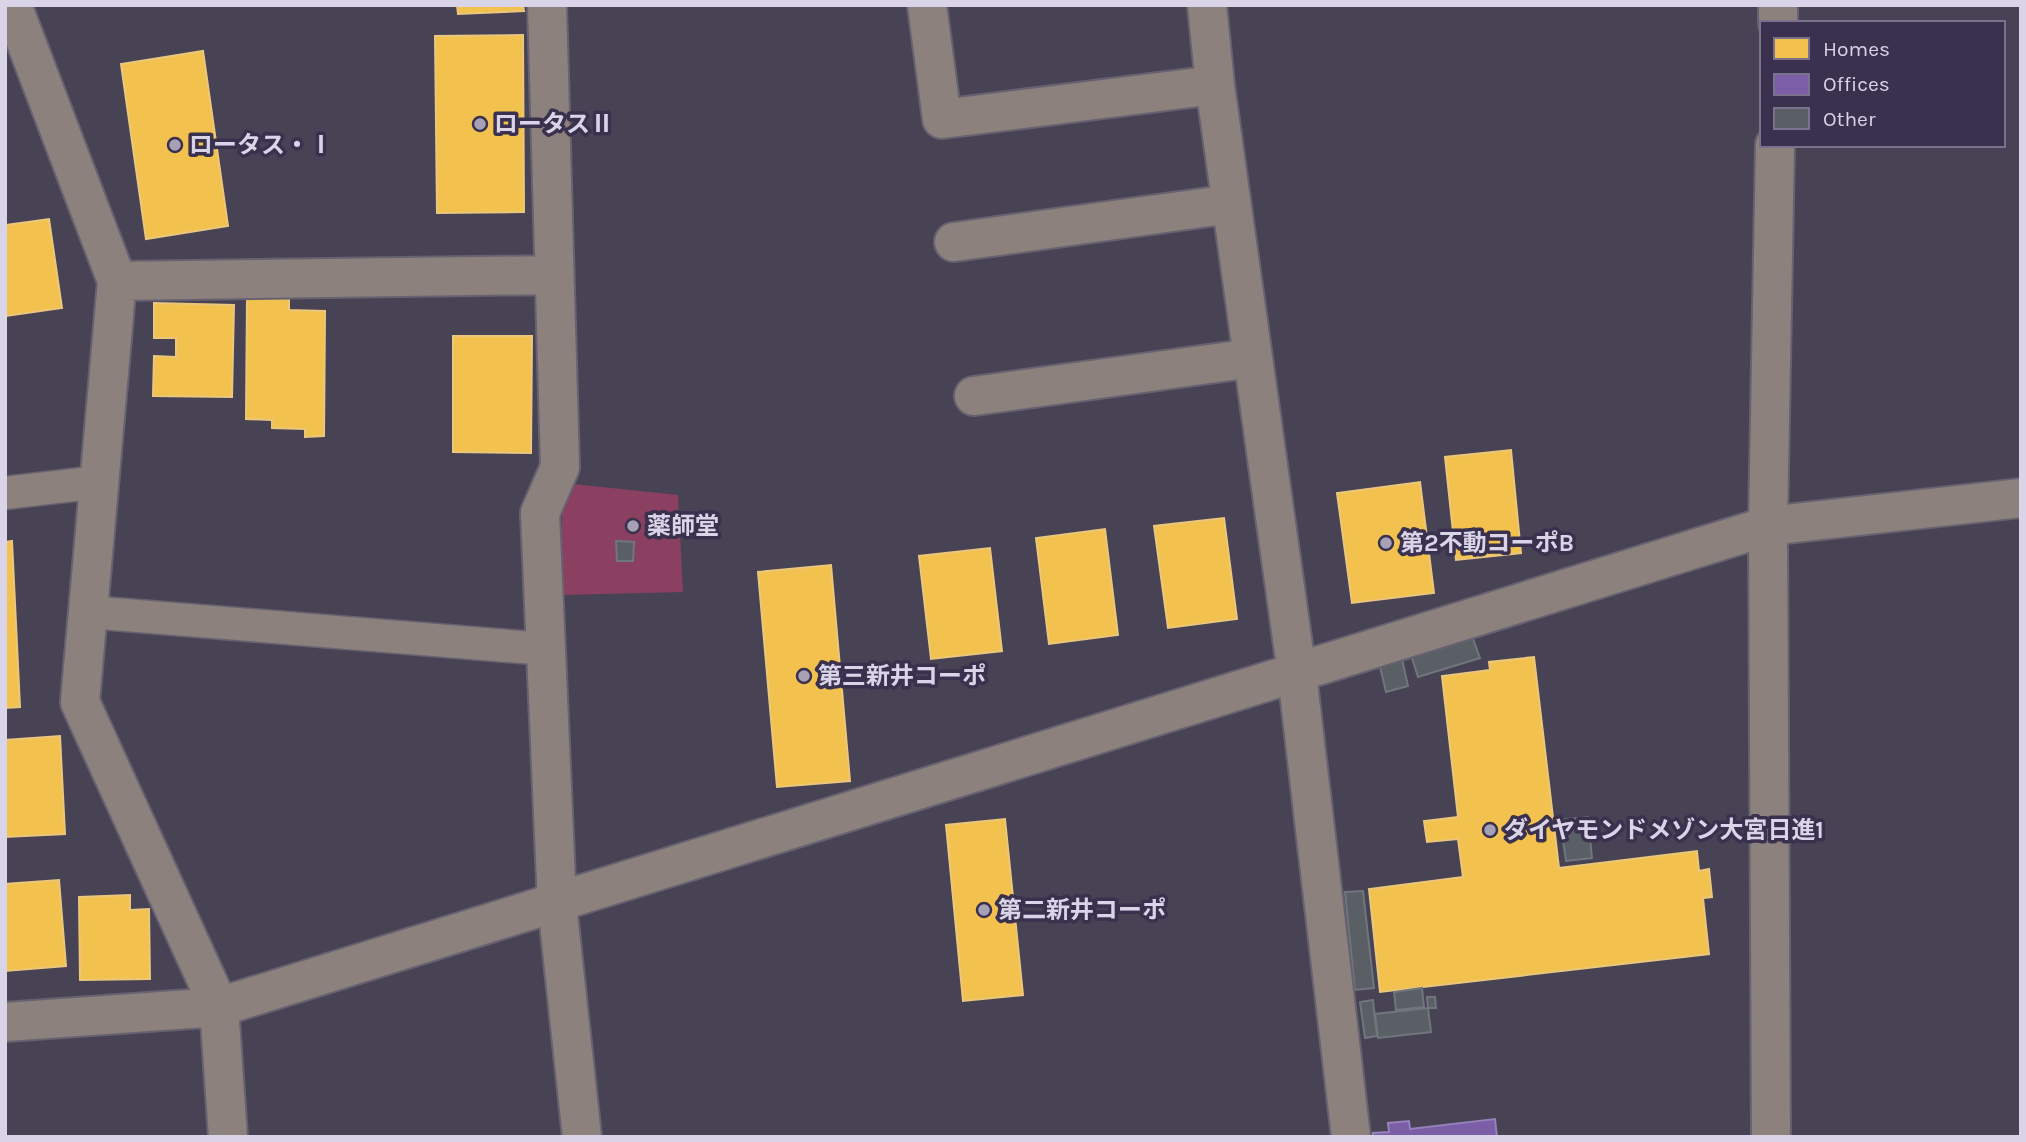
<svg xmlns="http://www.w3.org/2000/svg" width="2026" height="1142" viewBox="0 0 2026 1142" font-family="Karla,'Noto Sans JP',sans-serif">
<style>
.green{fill:#8b4061}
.homes{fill:#f2c14e;stroke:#eac77c;stroke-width:2}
.offices{fill:#7b5ea7;stroke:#9781ba;stroke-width:2}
.building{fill:#5a5f66;stroke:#6f767c;stroke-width:2}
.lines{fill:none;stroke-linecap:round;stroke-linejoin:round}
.service-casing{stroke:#666270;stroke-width:35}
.minor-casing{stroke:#666270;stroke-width:42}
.service{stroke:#8d817d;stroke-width:32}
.minor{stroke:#8d817d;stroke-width:38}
.poi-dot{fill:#a6a1b4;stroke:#3a314f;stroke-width:2.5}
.labels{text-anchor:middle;stroke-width:7;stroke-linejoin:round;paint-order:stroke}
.poi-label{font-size:24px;font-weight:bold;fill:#d9d4e7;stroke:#3a314f;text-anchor:start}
</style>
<rect width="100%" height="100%" fill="#484354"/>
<path class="green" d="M563,483L678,495L683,592L560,595Z"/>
<path class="homes" d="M457,5H523L524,11L458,14Z
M523,35L524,212L437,213L435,36Z
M203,51L228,226L146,239L121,64Z
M49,219L62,308L5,316V225Z
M247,296H289V310L325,311L324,436L305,437V429L272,428V420L246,419Z
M154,303L234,305L232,397L153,396L154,356L176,357V338H154Z
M453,336H532L531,453L453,452Z
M1511,450L1521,553L1456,560L1445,457Z
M1420,482L1434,593L1352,603L1337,493Z
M1224,518L1237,619L1168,628L1154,526Z
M1105,529L1118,635L1049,644L1036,538Z
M12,541L20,707L5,708V542Z
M990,548L1002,651L931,659L919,556Z
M831,565L850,781L777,787L758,572Z
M1534,657L1559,868L1697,851L1699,871L1709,869L1712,897L1703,898L1709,954L1380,992L1369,889L1463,877L1458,839L1427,842L1424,821L1458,817L1442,676L1490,670L1489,662Z
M60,736L65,834L5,837V740Z
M1005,819L1023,995L963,1001L946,825Z
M59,880L66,966L5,971V884Z
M130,895V910L149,909L150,979L80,980L79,897Z"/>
<path class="offices" d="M1495,1119L1497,1137H1373V1133L1389,1132L1388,1123L1409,1121L1410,1129Z"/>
<path class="building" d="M616,541L634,542L633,561H617Z
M1472,636L1480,658L1418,677L1411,655Z
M1402,659L1408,686L1386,692L1380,667Z
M1588,817L1592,858L1566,861L1560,820Z
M1363,891L1374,988L1355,990L1345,892Z
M1422,988L1424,1007L1396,1010L1394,992Z
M1427,997H1435L1436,1008H1428Z
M1373,1000L1377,1036L1365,1038L1360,1002Z
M1428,1008L1431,1032L1378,1038L1375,1014Z"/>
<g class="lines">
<g class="service-casing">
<path id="service" d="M5,493L99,482
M88,612L546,649"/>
</g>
<g class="minor-casing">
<path id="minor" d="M12,5L117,281L80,702L219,1007L228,1137
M547,5L560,467L540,513L557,904L582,1137
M927,5L942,119L1215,85
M1207,5L1215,85L1297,674L1351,1137
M1778,23V5
M954,242L1231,204
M117,281L554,275
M974,396L1253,358
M5,1022L219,1007L1768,526L2021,498
M1771,1137L1768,526L1775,145"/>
</g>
<use href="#service" class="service"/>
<use href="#minor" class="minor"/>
</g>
<g class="poi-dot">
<circle cx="480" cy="124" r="7"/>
<circle cx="175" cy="145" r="7"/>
<circle cx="633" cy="526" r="7"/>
<circle cx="1386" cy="543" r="7"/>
<circle cx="804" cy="676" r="7"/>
<circle cx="1490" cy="830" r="7"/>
<circle cx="984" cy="910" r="7"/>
</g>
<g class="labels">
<g class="poi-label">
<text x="494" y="132">ロータスⅡ</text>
<text x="189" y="153">ロータス・Ⅰ</text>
<text x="647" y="534">薬師堂</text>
<text x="1400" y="551">第2不動コーポB</text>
<text x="818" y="684">第三新井コーポ</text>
<text x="1504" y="838">ダイヤモンドメゾン大宮日進1</text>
<text x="998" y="918">第二新井コーポ</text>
</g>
</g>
<rect width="2026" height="1142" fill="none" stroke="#d9d4e7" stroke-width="14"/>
<rect x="1760" y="21" width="245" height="126" fill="#3a314f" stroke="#7a728c" stroke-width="2"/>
<rect x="1774" y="38" width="35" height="21" fill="#f2c14e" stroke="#7a728c" stroke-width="2"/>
<text x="1823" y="56" font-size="21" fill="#d9d4e7">Homes</text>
<rect x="1774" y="74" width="35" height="21" fill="#7b5ea7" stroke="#7a728c" stroke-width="2"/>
<text x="1823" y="91" font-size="21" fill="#d9d4e7">Offices</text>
<rect x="1774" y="108" width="35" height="21" fill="#5a5f66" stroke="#7a728c" stroke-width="2"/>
<text x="1823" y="126" font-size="21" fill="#d9d4e7">Other</text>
</svg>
